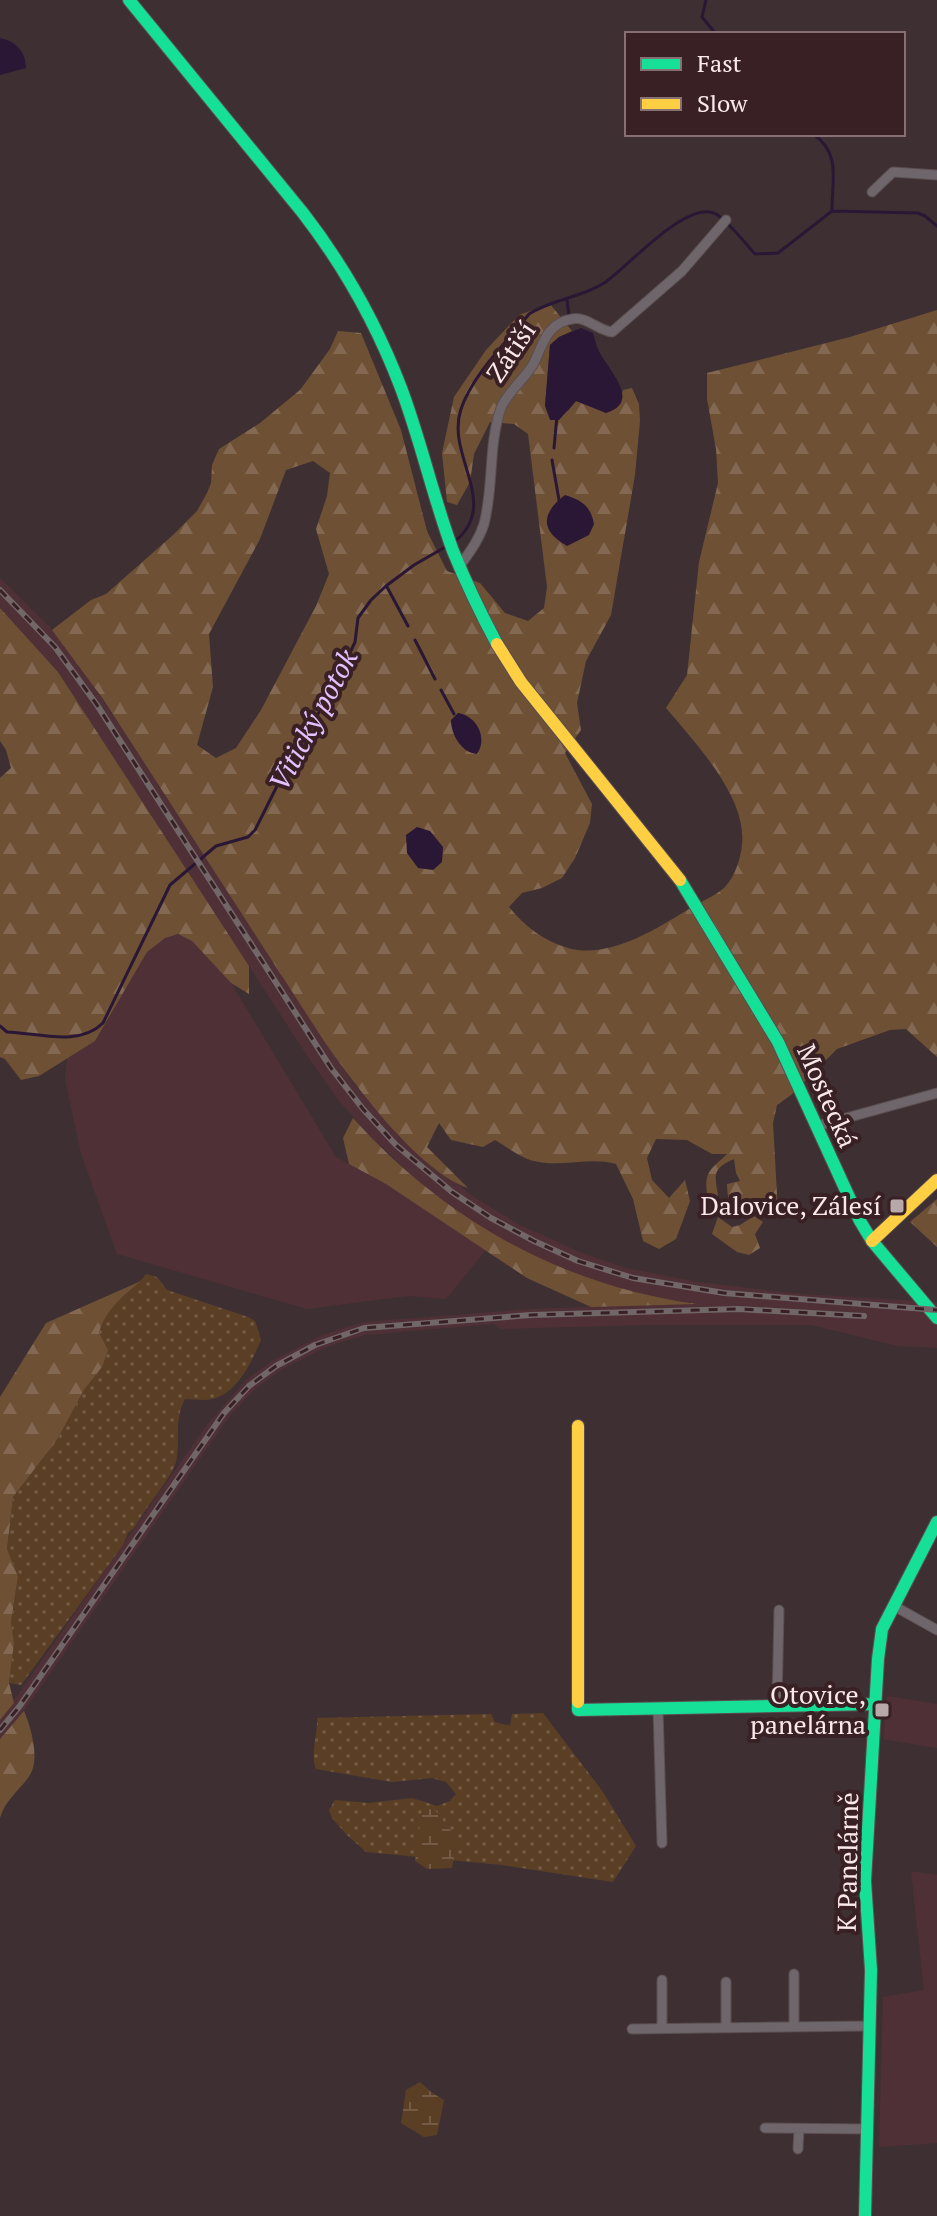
<svg xmlns="http://www.w3.org/2000/svg" width="937" height="2216" viewBox="0 0 937 2216" font-family="'PT Serif',serif">
<style>
.built{fill:#4f3036}
.grass{fill:url(#grass-dots)}
.forest{fill:url(#forest-firs);fill-rule:evenodd}
.wetland{fill:url(#wetland-marsh)}
.water{fill:#2a1735}
.lines{fill:none;stroke-linecap:round;stroke-linejoin:round}
.stream{stroke:#2a1735;stroke-width:3}
.street-casing{stroke:#5b4e50;stroke-width:11}
.fast-casing{stroke:#5b4e50;stroke-width:14}
.slow-casing{stroke:#5b4e50;stroke-width:14}
.street{stroke:#6e666a;stroke-width:9}
.fast{stroke:#16e098;stroke-width:12}
.slow{stroke:#ffcf43;stroke-width:12}
.rail-casing{stroke:#716769;stroke-width:6}
.rail{stroke:#392025;stroke-width:3;stroke-dasharray:9;stroke-linecap:butt}
.poi-dot{fill:#b8a8aa;stroke:#392025;stroke-width:3}
.labels{text-anchor:middle;stroke-width:8;stroke-linejoin:round;paint-order:stroke}
.street-label{font-size:26px;fill:#fae8ea;stroke:#392025}
.poi-label{font-size:26px;fill:#fae8ea;stroke:#392025;text-anchor:end}
.water-label{font-size:28px;font-style:italic;fill:#e3c0fe;stroke:#392025}
</style>
<defs>
<pattern id="grass-dots" width="8" height="8" patternUnits="userSpaceOnUse" patternTransform="scale(2)"><rect width="8" height="8" fill="#5b3f25"/><path d="M2 2h.1M6 6h.1" fill="none" stroke="#735b45" stroke-width="1.8" stroke-linecap="round"/></pattern>
<pattern id="forest-firs" width="22" height="20" patternUnits="userSpaceOnUse" patternTransform="scale(2)"><rect width="22" height="20" fill="#6e5035"/><path d="M5 1l3.5 6h-7zM16 11l3.5 6h-7z" fill="#846952"/></pattern>
<pattern id="wetland-marsh" width="20" height="14" patternUnits="userSpaceOnUse" patternTransform="scale(2)"><rect width="20" height="14" fill="#5b3f25"/><path d="M1 5h8M5 5V1M11 12h8M15 12V8" fill="none" stroke="#735b45"/></pattern>
</defs>
<rect width="100%" height="100%" fill="#3e3032"/>
<path class="built" d="M0,578L48,625L76,659L353,1083L402,1138L440,1171L477,1199L518,1224L582,1253L626,1268L698,1282L801,1294L937,1302V1348L898,1346L811,1325H648L502,1329L493,1324L365,1335L326,1347L279,1371L253,1391L229,1417L24,1711L0,1739V1720L206,1426L245,1381L272,1361L322,1335L363,1322L531,1309L690,1303L645,1295L598,1282L551,1265L507,1243L464,1217L426,1189L369,1135L336,1097L306,1054L58,672L0,608Z
M178,934L192,941L231,983L336,1157L386,1184L486,1250L446,1299L408,1296L307,1309L117,1254L81,1154L65,1079L67,1058L95,1041L147,952L165,938Z
M887,1696L937,1704V1748L883,1739Z
M911,1871L937,1875V2143L879,2147L883,1997L924,1990Z"/>
<path class="grass" d="M146,1274L157,1277L167,1290L248,1317L255,1321L261,1340C252,1361 237,1394 212,1399C204,1401 194,1399 185,1399C173,1422 181,1439 176,1462C171,1479 144,1509 135,1527L128,1533L123,1545L21,1685L9,1683L14,1643L11,1622L18,1576L7,1549L13,1497L57,1440L84,1390L102,1367C101,1356 99,1345 99,1334C101,1307 131,1294 146,1274Z
M543,1713L603,1792L636,1846L613,1882L502,1865L366,1852L347,1835L332,1818L329,1810L335,1800L369,1803L412,1798L437,1806L450,1801L456,1794L446,1782L432,1778L392,1782L316,1769C310,1755 318,1735 317,1718L491,1714L495,1722L510,1726L512,1714Z"/>
<path class="forest" d="M550,304L572,331L559,337L550,345L545,406L568,411L576,401L606,412L618,406L623,390L632,388L639,404L640,421L635,475L611,615L586,661L577,703L581,730L565,753L592,804L590,823L575,858L562,878L542,888L522,893L509,907C525,926 543,941 568,948C609,960 658,928 692,907C702,901 715,896 724,888C737,876 744,849 742,832C739,789 693,740 666,708L687,675L699,562L718,483L716,449L707,399V373L850,337L937,310V1057L906,1029L890,1030L837,1049L791,1095L777,1105L773,1123L778,1212L766,1211L761,1205L753,1202L738,1215C730,1205 727,1197 727,1184L740,1181L736,1173L734,1159C711,1169 715,1175 718,1196L707,1194C704,1170 712,1169 727,1154H712L687,1140L656,1139L647,1158L652,1180L669,1198L685,1180L690,1201L676,1239L659,1249L643,1241L633,1199L616,1164C591,1156 561,1168 534,1161C521,1158 507,1147 495,1140L483,1147L451,1140L439,1123L427,1147L468,1188C418,1171 355,1085 324,1041L103,699L52,630L91,600L106,594L173,535L197,511L207,493L211,483L212,465L219,449L260,423L300,390L330,349L338,331L361,333L401,430L427,531L447,571L480,583L505,613L528,621L544,608L547,587L528,434L514,424L490,422L474,454L470,482L457,505L447,502L442,453L454,397L486,350L519,315ZM313,461L330,473L327,496L316,529L329,574L316,606L261,710L236,748L216,758L197,745L213,687L209,634L260,539L286,470Z
M0,608L58,672L249,966V994L231,983L192,941L178,934L165,938L147,952L95,1041L39,1076L21,1080L5,1059L0,1057V778L11,768L6,750L0,741Z
M353,1118C445,1220 560,1285 697,1304L591,1307L527,1278L386,1184L349,1164L343,1138Z
M937,1199V1247L910,1222Z
M754,1216L763,1222L755,1234L760,1248L749,1255L737,1252L712,1234L718,1217L732,1227L740,1225Z
M141,1281C123,1296 105,1310 99,1333L108,1350L102,1367L84,1390L57,1440L13,1497L7,1549L18,1576L11,1622L14,1643L9,1683L14,1703L0,1720V1397L46,1323Z
M24,1711C31,1727 40,1759 30,1775C20,1790 5,1800 0,1818V1739Z"/>
<path class="wetland" d="M422,1807L436,1811L457,1839L452,1868L427,1869L415,1861Z
M420,2082L431,2092L444,2100L437,2135L424,2137L401,2123L406,2090Z"/>
<path class="water" d="M0,38C16,41 26,52 26,68L0,75Z
M581,328L593,333C595,339 596,346 599,351C609,371 642,402 606,413L576,401L559,420H550L545,406L550,345L559,337Z
M565,495C581,500 591,506 594,524L589,535L567,546C540,531 541,513 565,495Z
M458,713C477,716 488,738 477,754C462,753 451,735 451,720Z
M417,827L430,831L443,847L442,862L433,870L418,868L407,853L406,835Z"/>
<g class="lines">
<path class="stream" d="M706,0L702,17L716,34
M813,134C841,153 832,179 832,210
M567,300L569,316
M554,448L557,416
M552,460L559,500
M454,542C502,504 445,456 461,409C473,374 506,343 529,314C552,299 581,298 604,283C626,269 687,198 716,214C728,221 745,243 755,254L778,253L832,211L918,213L925,216L937,226
M387,587L408,626
M415,640L435,679
M441,690L454,714
M0,1026L7,1032C38,1033 79,1047 103,1023L170,885L216,846L248,837L255,830L282,776L337,681L355,642L358,618L371,600L386,586L414,565L447,546"/>
<g class="street-casing">
<path id="street" d="M872,192L893,172L937,175
M459,567C469,553 479,540 484,524C494,486 488,445 501,408C508,391 525,379 534,363C543,344 547,323 572,319C587,316 597,330 612,332L682,271L726,220
M817,1126L937,1093
M894,1606L937,1630
M777,1705L779,1610
M658,1709L662,1843
M726,2027V1982
M794,2027V1974
M662,2028V1980
M632,2029L870,2026
M765,2128L867,2129
M798,2149L799,2129"/>
</g>
<g class="fast-casing">
<path id="fast" d="M129,0L303,213C344,266 377,325 401,388C421,441 433,497 453,551C466,583 481,614 497,644
M680,880L778,1042L860,1221L872,1241L937,1318
M578,1702V1710L876,1704
M865,2216L871,1970L865,1881L878,1659L882,1629L937,1522"/>
</g>
<g class="slow-casing">
<path id="slow" d="M497,644L521,682L680,880
M872,1241L937,1180
M578,1426V1702"/>
</g>
<use href="#street" class="street"/>
<use href="#fast" class="fast"/>
<use href="#slow" class="slow"/>
<g class="rail-casing">
<path id="rail" d="M0,590L55,647L97,705L331,1068L363,1109L396,1145L452,1192L491,1218L534,1241L578,1261L633,1278L724,1293L937,1310
M0,1730L19,1707L224,1413L249,1386L276,1366L315,1345L364,1328L531,1315L738,1309L864,1316"/>
</g>
<use href="#rail" class="rail"/>
</g>
<g class="poi-dot">
<rect x="889" y="1198" width="16" height="16" rx="4"/>
<rect x="874" y="1702" width="16" height="16" rx="4"/>
</g>
<g class="labels">
<g class="street-label">
<text transform="translate(511 352) rotate(-56)" y="9">Zátiší</text>
<text transform="translate(827 1096) rotate(66)" y="9">Mostecká</text>
<text transform="translate(848 1862) rotate(-89)" y="9">K Panelárně</text>
</g>
<g class="poi-label">
<text x="881" y="1215">Dalovice, Zálesí</text>
<text x="866" y="1704">Otovice,<tspan x="866" dy="30">panelárna</tspan></text>
</g>
<g class="water-label">
<text transform="translate(313 720) rotate(-62)" y="10">Vitický potok</text>
</g>
</g>
<rect x="625" y="32" width="280" height="104" fill="#392025" stroke="#867074" stroke-width="2"/>
<rect x="641" y="58" width="40" height="12" fill="#16e098" stroke="#867074" stroke-width="2"/>
<text x="697" y="72" font-size="24" fill="#fae8ea">Fast</text>
<rect x="641" y="98" width="40" height="12" fill="#ffcf43" stroke="#867074" stroke-width="2"/>
<text x="697" y="112" font-size="24" fill="#fae8ea">Slow</text>
</svg>
